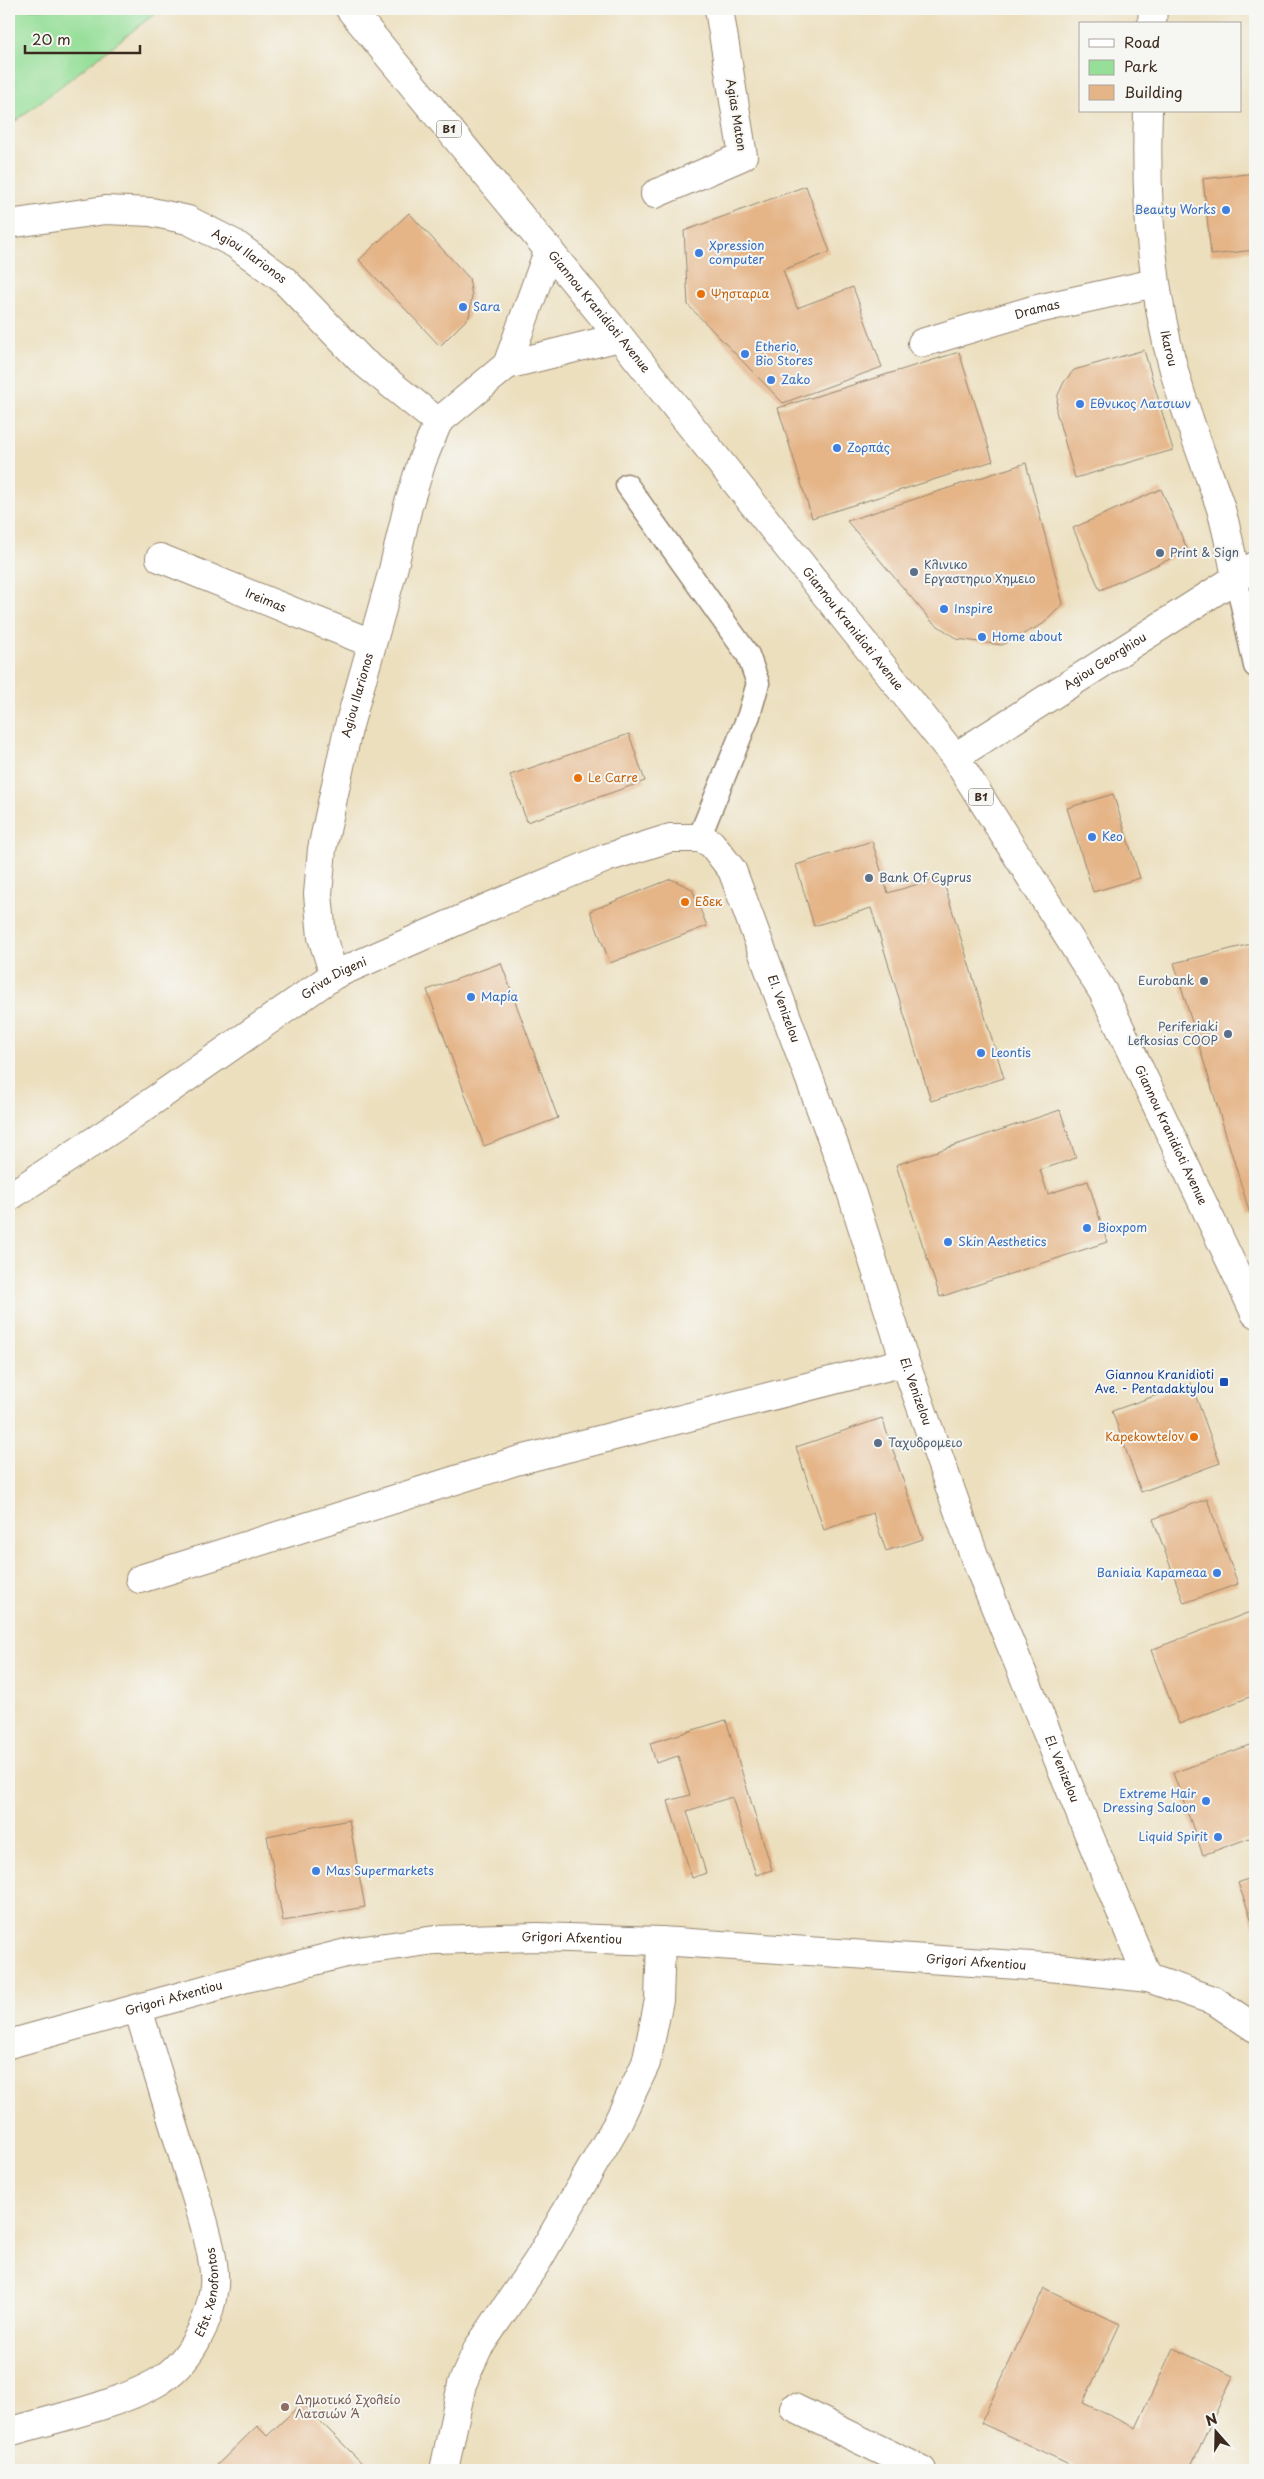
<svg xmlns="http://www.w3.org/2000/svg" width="1264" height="2479" viewBox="0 0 1264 2479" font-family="'Playpen Sans',sans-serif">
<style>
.green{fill:#96df99;stroke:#68845c}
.building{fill:#e5b588}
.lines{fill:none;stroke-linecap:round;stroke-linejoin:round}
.lane-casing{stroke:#94846e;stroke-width:25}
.street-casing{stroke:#94846e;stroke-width:30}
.secondary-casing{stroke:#94846e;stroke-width:30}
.primary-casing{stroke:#94846e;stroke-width:30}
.lane{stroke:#fff;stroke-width:22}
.street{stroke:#fff;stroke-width:28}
.secondary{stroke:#fff;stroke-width:28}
.primary{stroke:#fff;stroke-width:28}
.shop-dot{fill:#3f7fe0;stroke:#f6f6f2;stroke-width:2}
.food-dot{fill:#e8710a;stroke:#f6f6f2;stroke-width:2}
.service-dot{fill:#5c6f8a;stroke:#f6f6f2;stroke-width:2}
.transit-dot{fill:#1a4fb4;stroke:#f6f6f2;stroke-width:2}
.education-dot{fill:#8d6e63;stroke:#f6f6f2;stroke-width:2}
.labels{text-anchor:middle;stroke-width:4;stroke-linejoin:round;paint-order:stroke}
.shield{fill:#f6f6f2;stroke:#73675e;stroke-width:1}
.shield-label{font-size:11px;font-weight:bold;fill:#3b2a1e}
.street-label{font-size:12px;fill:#3b2a1e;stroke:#f6f6f2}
.shop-label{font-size:12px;fill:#366cbe;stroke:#f6f6f2;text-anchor:start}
.food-label{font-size:12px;fill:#c56008;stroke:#f6f6f2;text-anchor:start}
.service-label{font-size:12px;fill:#4e5e75;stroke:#f6f6f2;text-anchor:start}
.transit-label{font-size:12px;fill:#164399;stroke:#f6f6f2;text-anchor:end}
.education-label{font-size:12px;fill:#785e54;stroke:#f6f6f2;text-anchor:start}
</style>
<rect width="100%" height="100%" fill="#f6f6f2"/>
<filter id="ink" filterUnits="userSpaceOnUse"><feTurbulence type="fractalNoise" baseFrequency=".02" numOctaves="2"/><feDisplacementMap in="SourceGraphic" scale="10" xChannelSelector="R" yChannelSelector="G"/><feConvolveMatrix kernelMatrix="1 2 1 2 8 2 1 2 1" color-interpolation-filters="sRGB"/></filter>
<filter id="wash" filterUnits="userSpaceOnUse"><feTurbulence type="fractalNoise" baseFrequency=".0096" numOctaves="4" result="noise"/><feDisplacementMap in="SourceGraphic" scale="20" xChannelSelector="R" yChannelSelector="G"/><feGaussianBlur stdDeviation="1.12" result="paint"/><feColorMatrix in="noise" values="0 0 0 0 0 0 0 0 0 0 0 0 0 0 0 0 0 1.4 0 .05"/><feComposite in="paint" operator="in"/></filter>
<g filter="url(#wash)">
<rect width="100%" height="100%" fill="#ecdfbe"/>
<path class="green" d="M9,9H161L9,126Z"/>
<g id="blocks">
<path class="building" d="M1255,173V250L1211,255L1203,179Z
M806,186L830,252L783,270L797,308L853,287L882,367L783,403L688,305L684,231Z
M409,213L469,278L472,296L469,317L440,346L359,260Z
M1144,350L1173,450L1075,478L1056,411L1058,395L1064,382L1074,370Z
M959,352L993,461L812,518L778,408Z
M1026,463L1063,604L1043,624L1002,645L957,639L931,621L847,521Z
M1161,489L1188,551L1100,590L1073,528Z
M629,734L645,781L527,822L510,775Z
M1113,794L1140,878L1093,892L1067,808Z
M872,841L888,893L942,877L1004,1078L931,1101L871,908L814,926L796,865Z
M671,879L692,889L707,926L610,963L590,911Z
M1255,943V1212L1250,1214L1174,963Z
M501,963L558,1118L484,1146L427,990Z
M1060,1110L1076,1158L1040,1170L1048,1194L1088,1181L1107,1242L940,1297L896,1165Z
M1191,1383L1220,1463L1141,1492L1112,1411Z
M882,1418L923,1539L886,1551L873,1513L824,1530L796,1447Z
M1207,1499L1238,1584L1184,1603L1153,1519Z
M1255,1610V1695L1179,1724L1151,1650Z
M726,1720L772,1870L756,1875L732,1797L687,1811L706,1873L692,1878L668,1801L690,1795L678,1756L656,1763L650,1743Z
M1255,1743V1836L1203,1855L1173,1773Z
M349,1820L365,1907L283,1921L267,1836Z
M1255,1876V1929L1238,1883Z
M1044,2288L1120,2324L1083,2403L1136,2428L1173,2348L1233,2376L1189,2470H1082L981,2423Z
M302,2403L369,2470H212L257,2426L267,2436Z"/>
</g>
</g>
<g filter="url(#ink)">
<use href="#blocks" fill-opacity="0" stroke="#94846e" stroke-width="1"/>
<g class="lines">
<g class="lane-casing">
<path id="lane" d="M627,485L748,655L758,683L749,715L699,838
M1236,577L1255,666"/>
</g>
<g class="street-casing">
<g id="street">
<path d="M1152,24L1153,9"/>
<path id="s1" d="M1148,111C1145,198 1151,290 1175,374C1187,418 1204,460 1219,503C1227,527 1231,553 1236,577"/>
<path d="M655,194L743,156L719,9"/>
<path id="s2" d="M9,224L105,210L151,212L188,220L235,244L284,280L362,361L438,422"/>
<path id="s3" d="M922,343L1033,310L1155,283"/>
<path d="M507,365L549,249"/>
<path id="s4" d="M160,558L371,643"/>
<path id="s5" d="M334,975L322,937L318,894L322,849L348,729L393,570L408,506L422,461L438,422L507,365L620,337"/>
<path id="s6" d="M9,1197L117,1126L334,975L489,907L606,858L670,838H699L711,843L732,870L849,1185L905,1362L975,1558L1148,1978"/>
<path d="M140,1579L516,1461L905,1362"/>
<path id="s7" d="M9,2044L243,1979L350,1952L435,1940L537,1937L661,1941L1060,1968L1148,1978L1215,2001L1255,2028"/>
<path d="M794,2408L922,2470"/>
<path id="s8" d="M9,2432C53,2419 117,2405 156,2383C189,2364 210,2323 214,2286C217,2259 198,2202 189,2175C172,2120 155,2064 138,2009"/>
<path d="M444,2470L462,2384L478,2348L537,2262L617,2124L646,2063L659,2000L661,1941"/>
</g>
</g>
<g class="secondary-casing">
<g id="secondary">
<path id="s9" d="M955,757L1255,566"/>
</g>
</g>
<g class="primary-casing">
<g id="primary">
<path id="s10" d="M350,9L620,337L955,757L1103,992L1255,1313"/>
</g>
</g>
<use href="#lane" class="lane"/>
<use href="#street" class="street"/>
<use href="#secondary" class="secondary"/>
<use href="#primary" class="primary"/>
</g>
</g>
<g class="shop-dot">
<circle cx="1226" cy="210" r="5"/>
<circle cx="699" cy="253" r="5"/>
<circle cx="463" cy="307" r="5"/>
<circle cx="745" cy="354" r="5"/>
<circle cx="771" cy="380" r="5"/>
<circle cx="1080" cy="404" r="5"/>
<circle cx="837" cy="448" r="5"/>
<circle cx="944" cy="609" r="5"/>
<circle cx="982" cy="637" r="5"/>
<circle cx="1092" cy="837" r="5"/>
<circle cx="471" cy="997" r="5"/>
<circle cx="981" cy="1053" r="5"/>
<circle cx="1087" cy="1228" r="5"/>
<circle cx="948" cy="1242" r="5"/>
<circle cx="1217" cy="1573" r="5"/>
<circle cx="1206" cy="1801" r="5"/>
<circle cx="1218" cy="1837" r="5"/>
<circle cx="316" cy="1871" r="5"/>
</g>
<g class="food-dot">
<circle cx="701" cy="294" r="5"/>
<circle cx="578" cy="778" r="5"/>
<circle cx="685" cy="902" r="5"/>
<circle cx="1194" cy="1437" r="5"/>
</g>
<g class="service-dot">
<circle cx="1160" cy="553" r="5"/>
<circle cx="914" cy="572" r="5"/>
<circle cx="869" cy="878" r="5"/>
<circle cx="1204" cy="981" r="5"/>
<circle cx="1228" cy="1034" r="5"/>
<circle cx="878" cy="1443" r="5"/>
</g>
<rect class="transit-dot" x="1219" y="1377" width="10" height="10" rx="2.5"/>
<circle class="education-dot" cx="285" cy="2407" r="5"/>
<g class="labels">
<g class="shield">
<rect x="436.5" y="120.5" width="25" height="17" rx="4"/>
<rect x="968.5" y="788.5" width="25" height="17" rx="4"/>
</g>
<g class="shield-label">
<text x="449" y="133">B1</text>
<text x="981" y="801">B1</text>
</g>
<g class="street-label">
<text transform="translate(736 115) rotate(81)" y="4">Agias Maton</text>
<text dy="4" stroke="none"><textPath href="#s2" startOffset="252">Agiou Ilarionos</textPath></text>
<text dy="4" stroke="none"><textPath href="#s3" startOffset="120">Dramas</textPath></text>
<text dy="4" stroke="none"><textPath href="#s10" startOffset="392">Giannou Kranidioti Avenue</textPath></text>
<text dy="4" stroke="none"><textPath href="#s1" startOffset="239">Ikarou</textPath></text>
<text dy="4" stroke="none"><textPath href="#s4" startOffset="114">Ireimas</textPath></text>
<text dy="4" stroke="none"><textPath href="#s10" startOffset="798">Giannou Kranidioti Avenue</textPath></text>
<text dy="4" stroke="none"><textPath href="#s9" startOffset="178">Agiou Georghiou</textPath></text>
<text dy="4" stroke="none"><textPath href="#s5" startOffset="286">Agiou Ilarionos</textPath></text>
<text dy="4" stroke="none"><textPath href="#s6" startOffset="392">Griva Digeni</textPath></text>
<text dy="4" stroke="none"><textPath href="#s6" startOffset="981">El. Venizelou</textPath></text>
<text dy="4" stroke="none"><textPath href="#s10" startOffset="1398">Giannou Kranidioti Avenue</textPath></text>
<text dy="4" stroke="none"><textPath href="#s6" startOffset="1386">El. Venizelou</textPath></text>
<text dy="4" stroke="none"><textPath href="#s6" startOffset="1791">El. Venizelou</textPath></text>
<text dy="4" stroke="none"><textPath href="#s7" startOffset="576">Grigori Afxentiou</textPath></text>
<text dy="4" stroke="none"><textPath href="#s7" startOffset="981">Grigori Afxentiou</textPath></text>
<text dy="4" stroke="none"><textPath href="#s7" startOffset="171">Grigori Afxentiou</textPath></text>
<text dy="4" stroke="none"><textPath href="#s8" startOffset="265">Efst. Xenofontos</textPath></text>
</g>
<g class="shop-label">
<text x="1216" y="214" text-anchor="end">Beauty Works</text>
<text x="709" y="250">Xpression<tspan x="709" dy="14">computer</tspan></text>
<text x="473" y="311">Sara</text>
<text x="755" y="351">Etherio,<tspan x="755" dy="14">Bio Stores</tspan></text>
<text x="781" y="384">Zako</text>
<text x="1090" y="408">Εθνικος Λατσιων</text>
<text x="847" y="452">Ζορπάς</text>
<text x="954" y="613">Inspire</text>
<text x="992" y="641">Home about</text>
<text x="1102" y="841">Keo</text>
<text x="481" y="1001">Mapía</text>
<text x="991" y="1057">Leontis</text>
<text x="1097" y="1232">Bioxpom</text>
<text x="958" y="1246">Skin Aesthetics</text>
<text x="1207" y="1577" text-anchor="end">Baniaia Kapameaa</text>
<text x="1196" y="1798" text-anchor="end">Extreme Hair<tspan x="1196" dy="14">Dressing Saloon</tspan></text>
<text x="1208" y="1841" text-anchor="end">Liquid Spirit</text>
<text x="326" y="1875">Mas Supermarkets</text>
</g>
<g class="food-label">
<text x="711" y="298">Ψησταρια</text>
<text x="588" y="782">Le Carre</text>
<text x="695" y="906">Εδεκ</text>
<text x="1184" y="1441" text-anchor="end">Kapekowtelov</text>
</g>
<g class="service-label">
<text x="1170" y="557">Print &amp; Sign</text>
<text x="924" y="569">Κλινικο<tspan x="924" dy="14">Εργαστηριο Χημειο</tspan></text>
<text x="879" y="882">Bank Of Cyprus</text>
<text x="1194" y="985" text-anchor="end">Eurobank</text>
<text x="1218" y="1031" text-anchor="end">Periferiaki<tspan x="1218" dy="14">Lefkosias COOP</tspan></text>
<text x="888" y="1447">Ταχυδρομειο</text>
</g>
<g class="transit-label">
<text x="1214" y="1379">Giannou Kranidioti<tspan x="1214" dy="14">Ave. - Pentadaktylou</tspan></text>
</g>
<g class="education-label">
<text x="295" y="2404">Δημοτικό Σχολείο<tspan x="295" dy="14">Λατσιών Α΄</tspan></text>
</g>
</g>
<rect width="1264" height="2479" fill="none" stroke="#f6f6f2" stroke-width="30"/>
<rect x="1079" y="22" width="162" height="90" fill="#f6f6f2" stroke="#aba49d"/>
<rect x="1089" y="39" width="25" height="8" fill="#ffffff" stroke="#aba49d"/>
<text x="1124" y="48" font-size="15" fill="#3b2a1e">Road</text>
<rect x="1089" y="60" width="25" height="15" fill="#96df99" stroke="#aba49d"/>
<text x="1124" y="72" font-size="15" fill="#3b2a1e">Park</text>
<rect x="1089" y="85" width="25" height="15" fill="#e5b588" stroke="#aba49d"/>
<text x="1124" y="98" font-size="15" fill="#3b2a1e">Building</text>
<g transform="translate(1216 2432) rotate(340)" stroke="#f6f6f2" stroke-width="4" paint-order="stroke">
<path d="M0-4L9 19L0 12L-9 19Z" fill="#3b2a1e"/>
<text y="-8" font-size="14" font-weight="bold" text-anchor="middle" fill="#3b2a1e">N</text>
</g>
<path d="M25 45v8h115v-8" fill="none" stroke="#3b2a1e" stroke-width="2.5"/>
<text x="32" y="45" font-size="15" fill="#3b2a1e" stroke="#f6f6f2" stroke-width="4" paint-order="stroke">20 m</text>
</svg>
